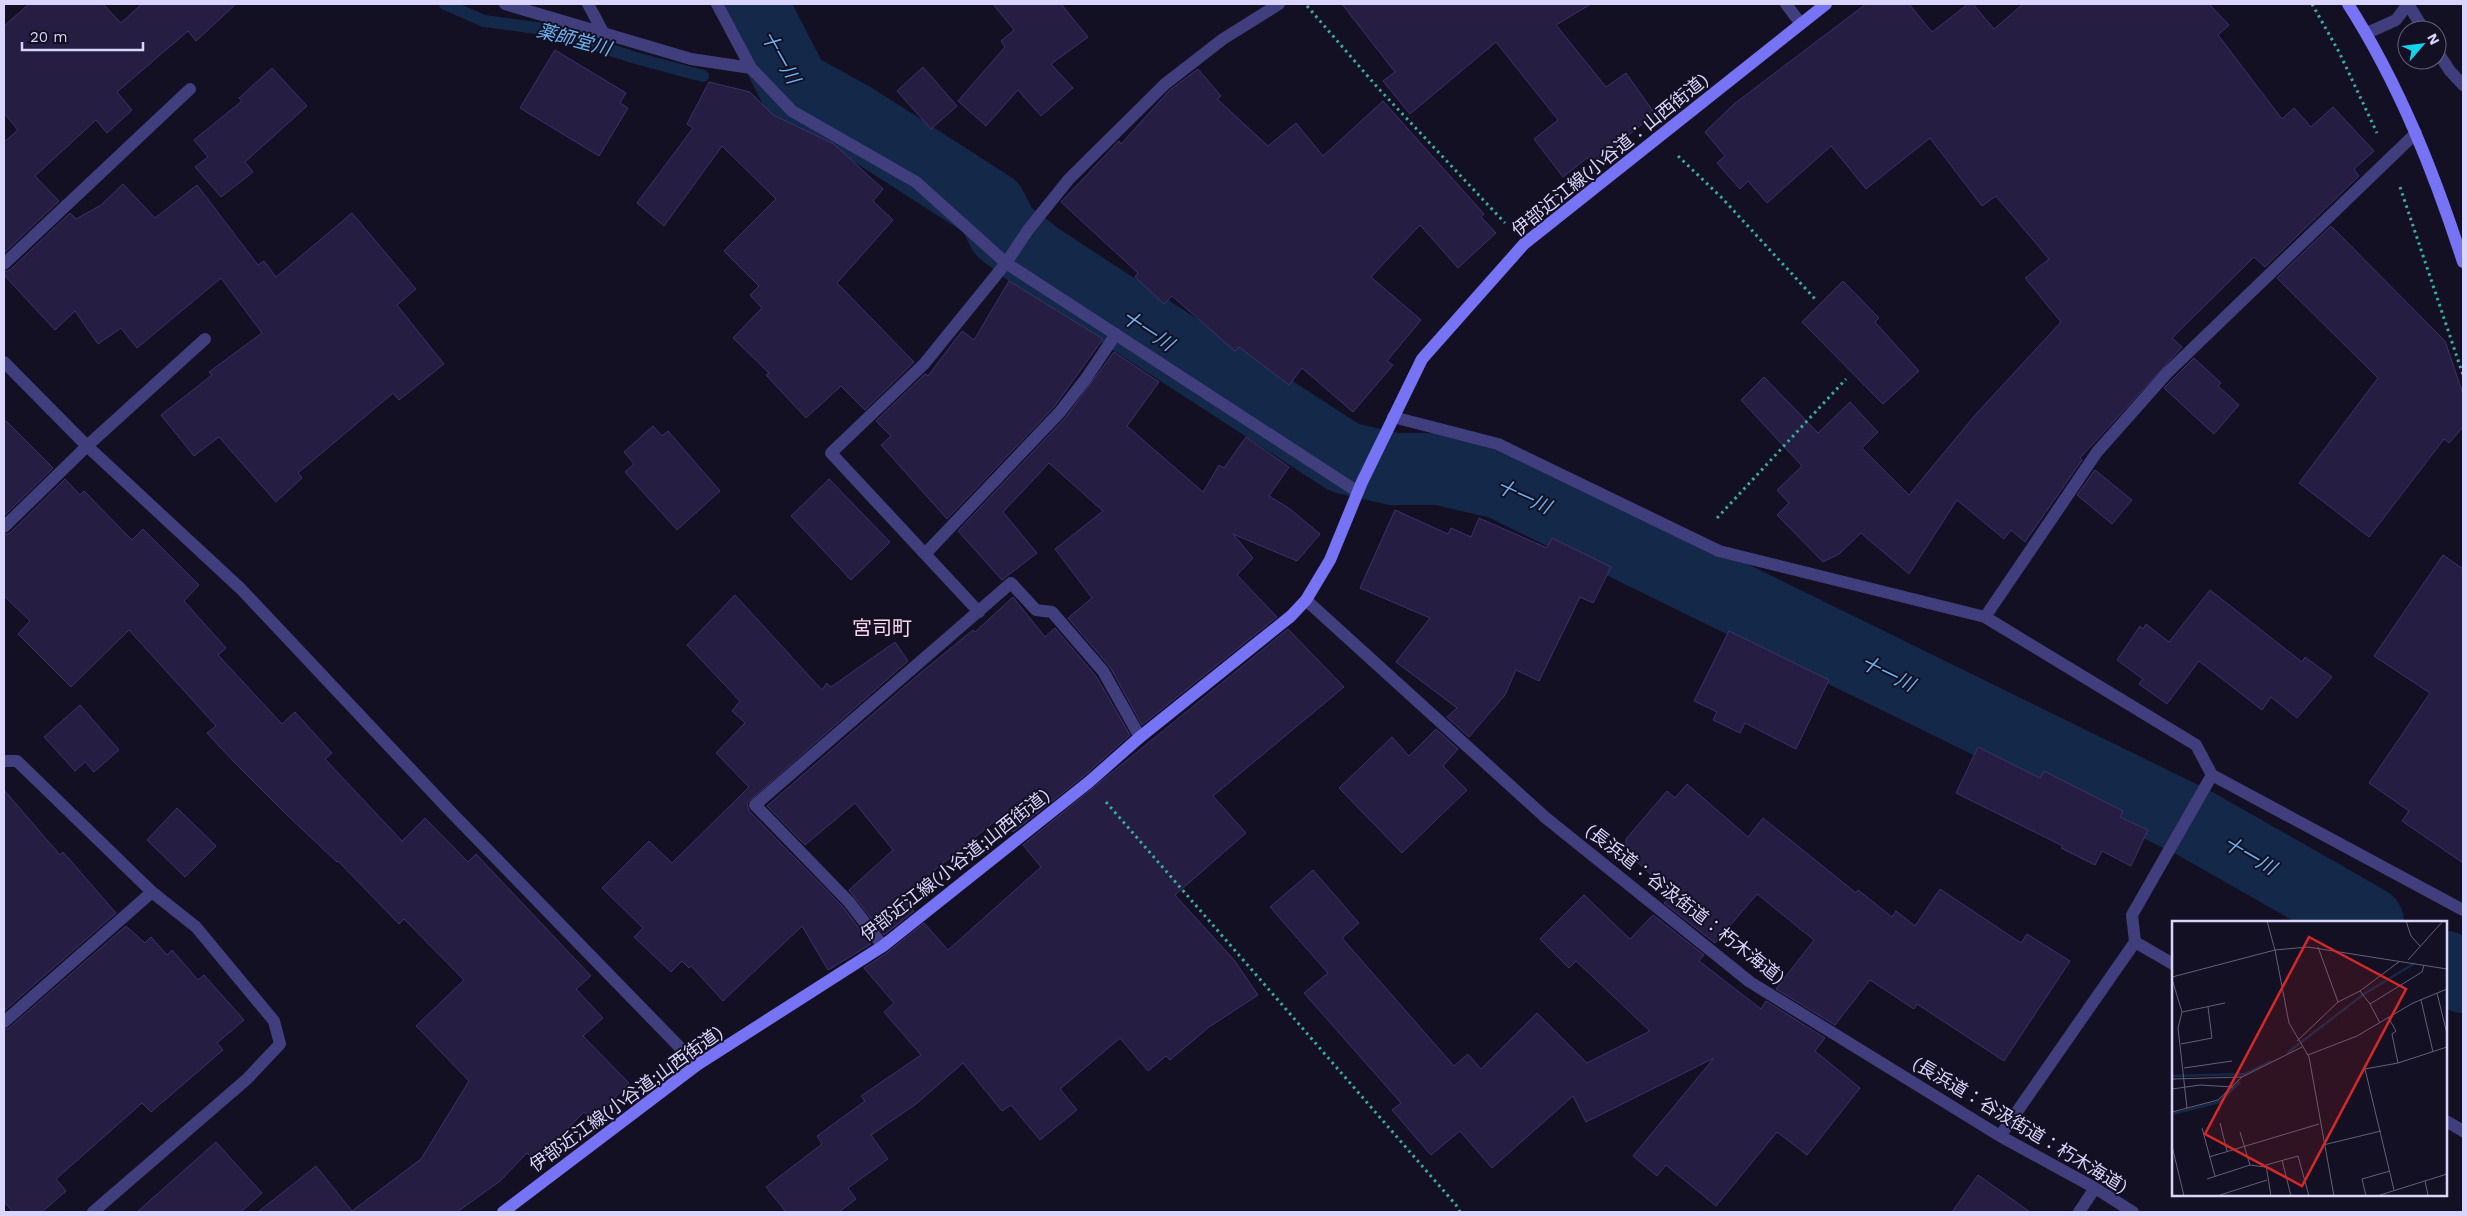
<svg xmlns="http://www.w3.org/2000/svg" width="2467" height="1216" viewBox="0 0 2467 1216" font-family="'Work Sans','Noto Sans JP',sans-serif">
<style>
.lines{fill:none;stroke-linecap:round;stroke-linejoin:round}
.stream{stroke:#142849;stroke-width:12}
.river{stroke:#142849;stroke-width:72}
.building{fill:#251d42;stroke:#3d316d}
.path{stroke:#38ada6;stroke-width:3;stroke-dasharray:2.5 4;stroke-linecap:butt}
.lane{stroke:#413e7e;stroke-width:12}
.street{stroke:#413e7e;stroke-width:12}
.secondary{stroke:#7773f5;stroke-width:12}
.labels{text-anchor:middle;stroke-width:4;stroke-linejoin:round;paint-order:stroke}
.street-label{font-size:18px;fill:#d9d5fc;stroke:#131023}
.water-label{font-size:19px;font-style:italic;fill:#6ab4f4;stroke:#131023}
.quarter-label{font-size:20px;fill:#fcd7ee;stroke:#131023}
.inset-river{fill:none;stroke:#142849;stroke-width:2.5}
.inset-road{fill:none;stroke:#625f7a;stroke-width:1}
.view{fill:#d62828;fill-opacity:0.15;stroke:#d62828;stroke-width:2.5}
.inset-edge{fill:none;stroke:#d9d5fc;stroke-width:2.5}
</style>
<rect width="100%" height="100%" fill="#131023"/>
<g class="lines">
<path class="stream" d="M445,4L484,21L551,30L632,57L703,76"/>
<path class="river" d="M752,4L794,86L854,119L991,207L1003,231L1039,259L1345,458L1394,469H1439L1500,483L2196,824L2368,922
M2446,967L2463,977"/>
</g>
<path class="building" d="M29,4H103L121,23L142,4H236L196,41L188,31L117,92L132,110L107,133L96,120L35,176L59,201L4,253V142L18,130L4,113V26Z
M993,4H1061L1088,37L1051,64L1073,88L1041,116L1018,90L986,126L958,101L1005,47L1001,41L1014,30Z
M1342,4H1591L1556,25L1606,87L1626,73L1655,114L1592,164L1587,158L1563,177L1534,139L1558,120L1496,42L1410,114L1383,81L1395,72Z
M1866,4H1909L1932,32L1968,4H1973L1994,29L2023,4H2209L2229,25L2218,35L2282,119L2294,108L2311,127L2333,107L2374,151L2354,169L2359,176L2265,267L2254,257L2172,338L2182,347L2080,458L2082,460L2025,542L2011,530L2004,539L1957,500L1909,574L1861,533L1839,554L1823,562L1777,515L1789,503L1777,490L1802,466L1741,400L1764,377L1818,433L1850,402L1878,432L1862,448L1909,495L1976,414L2061,322L2025,278L2049,259L1996,196L1982,206L1930,138L1866,189L1831,146L1767,203L1748,181L1740,189L1717,163L1725,156L1705,132L1734,104Z
M555,50L626,93L620,103L628,108L599,156L520,108Z
M923,67L957,106L931,129L897,91Z
M272,68L307,106L245,162L253,172L221,197L195,167L208,157L194,140L242,101L239,98Z
M1198,69L1221,96L1217,99L1268,146L1296,123L1323,156L1383,101L1484,214L1481,217L1496,233L1458,268L1420,225L1371,277L1421,320L1387,361L1393,365L1353,412L1302,368L1289,385L1239,347L1235,351L1172,296L1164,304L1135,277L1138,273L1061,202L1119,141L1121,144L1170,90Z
M709,82L750,92L773,115L834,144L883,189L873,201L893,220L837,283L914,362L865,410L841,386L806,418L766,375L769,373L733,338L762,308L750,295L759,286L724,251L776,199L722,146L664,226L637,203L693,128L687,124Z
M123,184L155,218L197,185L258,265L264,261L276,277L352,213L416,289L397,305L444,364L399,400L393,393L298,473L302,478L276,502L219,437L194,456L161,415L212,375L209,372L262,333L221,278L137,348L121,328L98,344L75,311L55,330L4,275V272L10,270L70,213L76,219L101,205Z
M2331,226L2445,341L2463,394V427L2449,443L2444,439L2369,537L2299,483L2378,378L2277,278Z
M1009,281L1103,339L1054,407L947,519L881,445L891,436L876,421L925,374L928,376L962,331L974,340Z
M1843,281L1879,318L1875,322L1919,371L1883,404L1802,322Z
M1114,352L1159,382L1127,426L1203,492L1219,465L1224,468L1246,437L1289,467L1269,496L1290,509L1320,534L1297,561L1233,534L1253,558L1237,575L1277,617L1142,725L1110,667L1068,618L1092,598L1055,549L1103,511L1049,463L1003,512L1037,553L1002,580L958,531L1066,417Z
M2194,358L2221,383L2218,386L2239,405L2214,434L2164,388Z
M4,419L53,468L4,516Z
M653,426L662,436L668,431L720,491L677,530L625,472L634,464L624,452Z
M2095,470L2132,500L2112,524L2077,495Z
M65,479L80,495L84,491L132,540L143,529L199,585L184,601L226,648L218,655L282,724L295,712L332,753L325,759L402,841L425,818L468,862L476,854L591,976L576,989L603,1018L583,1036L629,1083L592,1121L584,1112L536,1161L527,1153L500,1181L457,1212H258L316,1166L352,1211L421,1159L469,1081L416,1026L464,980L404,919L399,924L338,861L337,862L287,815L234,762L207,733L216,726L129,630L71,687L18,634L30,621L4,596V535L10,533Z
M829,479L890,542L851,580L791,516Z
M1395,510L1448,534L1451,528L1471,537L1479,518L1547,548L1552,538L1611,567L1593,603L1580,597L1539,681L1516,670L1505,695L1469,737L1447,717L1457,708L1396,662L1430,618L1360,588Z
M2443,555L2463,569V863L2402,821L2409,811L2369,783L2430,693L2374,656Z
M2210,590L2302,662L2305,657L2332,677L2297,718L2271,697L2262,710L2199,661L2167,704L2139,684L2143,679L2117,660L2140,626L2143,629L2146,624L2169,642Z
M735,595L822,690L827,683L831,687L895,642L908,661L747,803L749,811L843,907L871,944L828,970L802,926L723,1001L691,966L689,968L682,961L671,972L634,937L643,928L602,888L649,841L672,863L749,787L716,753L745,723L732,711L740,701L687,645Z
M1013,597L1045,637L1055,628L1096,676L1130,735L1084,776L1013,832L1000,817L901,897L914,911L884,935L849,890L893,850L855,803L805,845L767,806L918,675L973,630L975,632Z
M1288,629L1344,687L1213,796L1246,833L1175,895L1234,960L1258,995L1209,1027L1170,1060L1166,1056L1148,1071L1120,1038L1060,1089L1077,1110L1040,1140L1011,1105L1002,1111L963,1063L916,1104L871,1135L888,1159L848,1188L856,1199L839,1212H786L766,1187L822,1144L817,1136L865,1101L861,1096L921,1055L884,1012L894,1003L864,968L888,952L924,923L948,950L1041,867L1023,845Z
M1729,631L1829,680L1796,749L1745,723L1740,733L1713,720L1717,712L1694,701Z
M80,705L119,750L94,772L85,762L75,771L44,737Z
M1436,729L1458,749L1443,766L1467,790L1402,853L1339,788L1392,737L1409,756Z
M1978,747L2040,778L2044,771L2123,811L2120,817L2148,830L2131,866L2102,851L2095,865L2061,848L2063,846L1956,793Z
M1687,784L1748,837L1763,818L1856,893L1858,890L1892,917L1896,911L1915,926L1940,889L2021,943L2027,934L2070,961L2004,1061L1917,1004L1914,1009L1870,980L1835,1025L1776,989L1814,940L1757,894L1715,943L1664,903L1673,894L1626,852V839L1667,791L1675,798Z
M4,790L60,855L63,852L116,913L4,1011Z
M177,808L216,846L185,877L147,840Z
M1313,870L1359,923L1342,938L1454,1066L1468,1054L1481,1069L1537,1013L1587,1063L1650,1031L1576,961L1569,968L1540,939L1584,895L1630,939L1653,915L1704,955L1699,961L1761,1009L1766,1001L1825,1038L1815,1051L1860,1088L1807,1155L1777,1132L1716,1206L1666,1165L1657,1176L1633,1156L1714,1058L1586,1122L1573,1096L1492,1168L1460,1131L1431,1155L1392,1110L1401,1103L1304,993L1328,973L1270,907Z
M126,926L145,943L151,937L167,955L172,950L198,980L204,975L244,1020L217,1043L223,1050L151,1112L142,1103L56,1179L66,1191L42,1212H13L4,1202V1030L9,1028Z
M216,1142L262,1193L241,1212H137Z
M1978,1175L2030,1212H1952Z"/>
<g class="lines">
<path class="path" d="M2312,4L2339,52L2377,133
M1307,6L1378,88L1505,223
M1678,156L1722,198L1816,300
M2400,187L2463,375
M1717,518L1846,379
M1106,802L1456,1205L1460,1212"/>
<path class="lane" d="M1786,4L1801,24
M2408,4L2424,30
M2367,33L2396,20L2408,4
M2437,51L2450,71L2463,85
M925,554L1060,412L1085,380L1116,334
M979,612L831,453L924,364L1006,263L1028,230L1069,179L1165,84L1223,39L1279,4
M883,946L849,902L755,805L1011,583L1036,610L1052,612L1103,671L1140,737"/>
<path class="street" d="M505,4L691,59L751,68L792,111L916,182L1006,263L1358,492
M588,4L603,32
M717,4L751,68
M4,264L190,89
M4,362L87,446L241,589L451,812L697,1065
M1393,417L1498,444L1719,551L1985,617L2196,745L2212,775L2463,910
M4,527L87,446L205,339
M1306,600L1546,818L1750,982L2000,1136L2095,1188L2133,1212
M1985,617L2097,452L2167,373L2416,133
M4,761H17L152,892L196,927L274,1021L280,1044L247,1079L93,1212
M2135,942L2132,915L2212,775
M4,1022L152,892
M2446,1121L2463,1131
M2000,1136L2135,942L2173,964
M2079,1212L2095,1188"/>
<path class="secondary" d="M2348,4C2399,84 2434,172 2463,262
M503,1212L697,1065L883,946L1089,782L1140,737L1291,616L1306,600L1330,560L1362,482L1422,359L1524,244L1826,4"/>
</g>
<g class="labels">
<g class="street-label">
<text transform="translate(1610 155) rotate(-39)" y="6">伊部近江線(小谷道：山西街道)</text>
<text transform="translate(955 865) rotate(-38)" y="6">伊部近江線(小谷道;山西街道)</text>
<text transform="translate(1685 904) rotate(38)" y="6">(長浜道：谷汲街道：朽木海道)</text>
<text transform="translate(626 1099) rotate(-36)" y="6">伊部近江線(小谷道;山西街道)</text>
<text transform="translate(2020 1125) rotate(31)" y="6">(長浜道：谷汲街道：朽木海道)</text>
</g>
<g class="water-label">
<text transform="translate(574 39) rotate(15)" y="7">薬師堂川</text>
<text transform="translate(781 57) rotate(60)" y="7">十一川</text>
<text transform="translate(1148 330) rotate(33)" y="7">十一川</text>
<text transform="translate(1524 496) rotate(24)" y="7">十一川</text>
<text transform="translate(1888 673) rotate(26)" y="7">十一川</text>
<text transform="translate(2250 855) rotate(30)" y="7">十一川</text>
</g>
<g class="quarter-label">
<text x="882" y="635">宮司町</text>
</g>
</g>
<g transform="translate(2172 921)">
<rect width="275" height="275" fill="#131023"/>
<path class="inset-river" d="M115,132L192,73L243,42M0,155L73,153L99,140M0,193L47,181L68,161"/>
<path class="inset-road" d="M95,0L103,29M234,0L239,15L248,25M146,26L166,81M103,29L117,102L137,136L162,275M236,39L271,0M0,56L103,29L136,26L275,48M0,58L10,91L6,107L15,187M188,70L198,83M265,72L275,113M249,79L261,131M10,91L53,82M216,96L224,110L220,113L226,142M208,102L198,83L250,51L252,44M125,120L166,81L188,70L228,40M9,123L40,117L36,86M136,134L185,115L241,82L275,68M12,147L60,140M0,158L70,156M0,168L28,164L61,166M0,191L46,179L70,156L130,126M48,202L55,230M30,207L43,255M68,211L78,244M151,224L209,210M0,225L12,275M37,236L147,203M110,239L119,275M35,258L78,244L93,246M253,260L256,274L253,275M222,269L193,148L226,142L275,126M45,275L95,259M99,275L94,244L126,235L137,275M194,275L190,258L218,250M205,275L275,253"/>
<path class="view" d="M137,16L234,68L130,265L33,213Z"/>
<rect width="275" height="275" class="inset-edge"/>
</g>
<rect width="2467" height="1216" fill="none" stroke="#d9d5fc" stroke-width="10"/>
<g transform="translate(2422 45) rotate(62)"><circle r="24" fill="#131023" stroke="#625f7a"/>
<path d="M0-4L9 19L0 12L-9 19Z" fill="#11d5ec"/>
<text y="-8" font-size="14" font-weight="bold" text-anchor="middle" fill="#d9d5fc">N</text>
</g>
<path d="M22 42v8h121v-8" fill="none" stroke="#d9d5fc" stroke-width="2.5"/>
<text x="30" y="42" font-size="15" fill="#d9d5fc" stroke="#131023" stroke-width="4" paint-order="stroke">20 m</text>
</svg>
